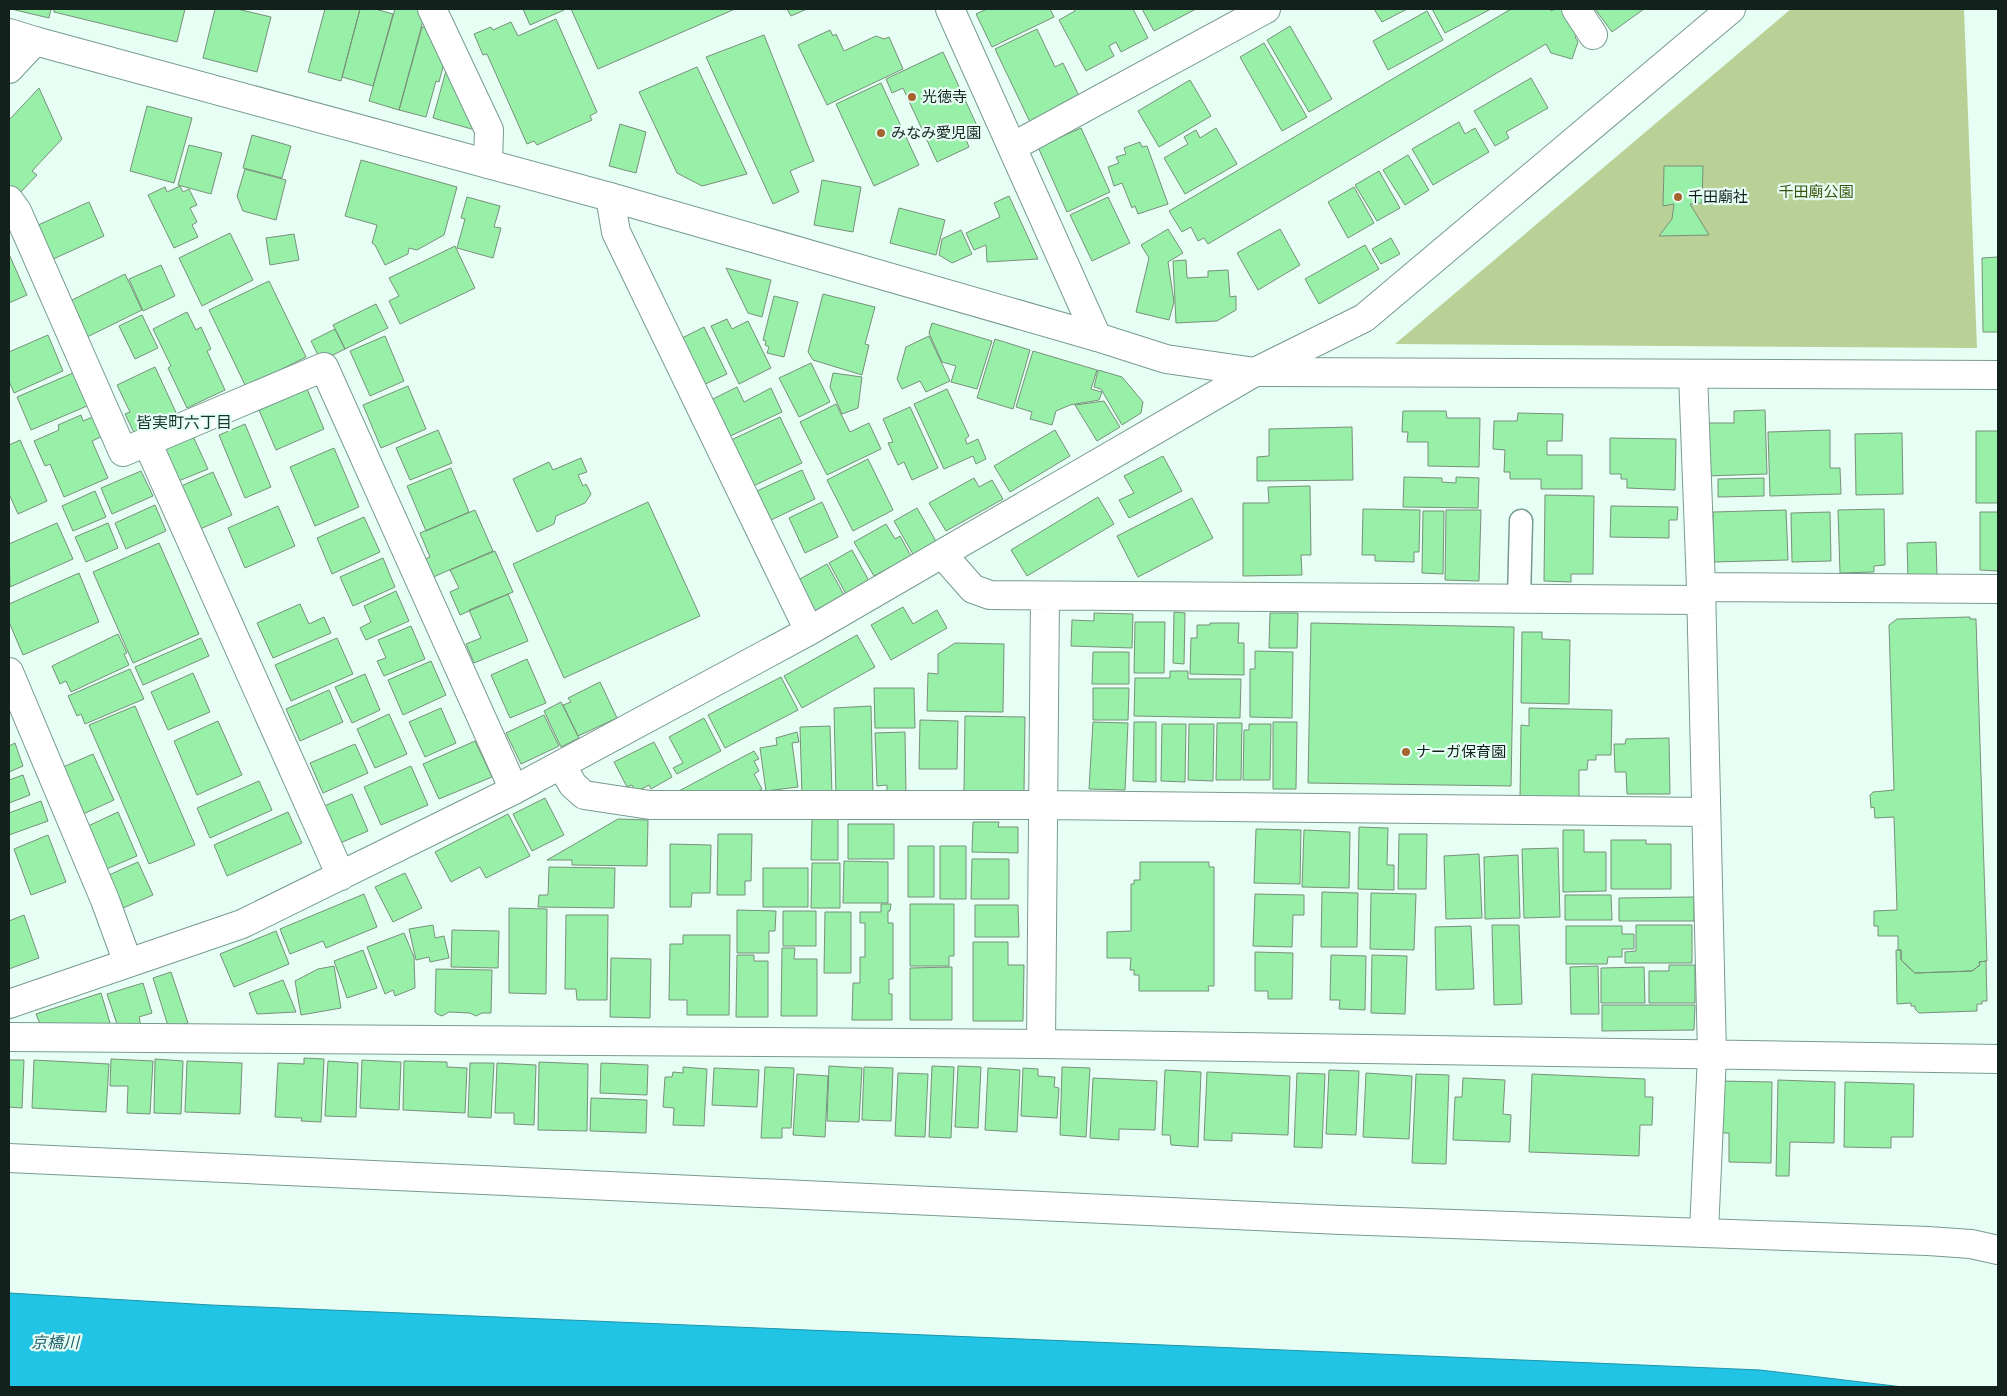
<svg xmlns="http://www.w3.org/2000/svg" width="2007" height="1396" viewBox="0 0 2007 1396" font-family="Karla,'Noto Sans JP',sans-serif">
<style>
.green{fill:#b9d197}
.water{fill:#21c4e5;stroke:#1d93a9}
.building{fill:#98efa7;stroke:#77917a}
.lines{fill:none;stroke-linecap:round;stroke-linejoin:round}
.lane-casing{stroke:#779b8e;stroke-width:25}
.street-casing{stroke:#779b8e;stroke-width:30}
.secondary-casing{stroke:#779b8e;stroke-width:30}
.lane{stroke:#fff;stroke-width:22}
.street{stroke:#fff;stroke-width:28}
.secondary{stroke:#fff;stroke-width:28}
.poi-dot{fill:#a5642e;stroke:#e7fef5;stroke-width:2}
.labels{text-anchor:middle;stroke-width:4.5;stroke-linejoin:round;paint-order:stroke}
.poi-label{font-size:15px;fill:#13211c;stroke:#e7fef5;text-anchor:start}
.park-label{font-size:15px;fill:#3d530d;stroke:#e7fef5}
.neighbourhood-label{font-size:16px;fill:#14362c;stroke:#e7fef5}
.water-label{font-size:16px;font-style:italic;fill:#255f6d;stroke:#e7fef5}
</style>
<rect width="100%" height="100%" fill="#e7fef5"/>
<path class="green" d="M1791,9H1964L1977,348L1395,344Z"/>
<path class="water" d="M9,1293L211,1305L1760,1370L1903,1387H9Z"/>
<path class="building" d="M11,9H51L49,18Z
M54,9H185L177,42L54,12Z
M215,9H237L271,17L257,72L203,58Z
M325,9H360L341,81L308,72Z
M360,9H375L393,14L373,86L342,77Z
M395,9H421L424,17L399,110L369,101Z
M523,9H564V10L530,25Z
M571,9H735L598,69Z
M787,9H807L791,16Z
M987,9H1050L1054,17L992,47L976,14Z
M1074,9H1133L1148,38L1121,52L1116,42L1109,46L1114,56L1086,71L1059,20L1075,11Z
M1142,9H1196L1154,31Z
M1374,9H1407L1382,22Z
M1432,9H1491L1445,33Z
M1511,9H1550L1551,11L1555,9H1566L1581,33L1575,37L1578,42L1572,59L1551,53L1546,44L1208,244L1204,238L1198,241L1191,227L1182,232L1169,211Z
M1595,9H1644L1612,32Z
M1427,11L1443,40L1388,70L1373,41Z
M556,19L597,112L590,116L592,120L537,145L534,141L527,144L487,54L483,55L474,34L491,27L493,30L511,22L518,36Z
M1290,26L1332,99L1309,112L1267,40Z
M422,27L433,30L446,55L439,82L436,81L426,117L399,110Z
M1037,29L1055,67L1063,63L1080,98L1030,122L995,49Z
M830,30L833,36L836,34L844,51L876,36L884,39L889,37L903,69L827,105L798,45Z
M764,35L814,161L790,171L799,192L773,204L706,57Z
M1264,43L1307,117L1282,131L1240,57Z
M943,52L979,130L965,137L969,147L937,162L903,88L892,93L886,79Z
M447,67L475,130L433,118Z
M697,67L747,174L702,186L677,173L639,92Z
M1531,78L1548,108L1506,132L1509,138L1495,146L1474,111Z
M1190,80L1211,116L1159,147L1138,111Z
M881,83L919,165L874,186L836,104Z
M39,88L62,139L32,171L37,175L19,194L9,185V120Z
M147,106L192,118L174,183L130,171Z
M1459,122L1465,134L1475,128L1489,152L1433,185L1412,149Z
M620,124L646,132L636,173L609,166Z
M1081,128L1110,192L1067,212L1038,147Z
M1216,128L1237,164L1185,194L1164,158L1188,144L1184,137L1196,130L1200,138Z
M252,135L291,146L282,178L243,168Z
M1140,142L1142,147L1147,146L1168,204L1138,214L1135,206L1132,208L1122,183L1114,186L1108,167L1119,163L1116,157L1126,154L1124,148Z
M189,145L222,153L211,194L178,185Z
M1408,155L1429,190L1405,205L1383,170Z
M361,160L457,187L444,235L417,250L409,248L408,254L385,265L375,245L372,243L377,225L345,216Z
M1664,166H1703L1702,203L1690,204L1709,235L1659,236L1672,219L1674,204L1663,206Z
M245,169L286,180L276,220L243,211L237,196Z
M1379,171L1400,208L1377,221L1355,185Z
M822,180L861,187L853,232L814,225Z
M180,186L183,192L189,189L197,205L190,208L197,222L192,225L198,237L174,248L148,195L165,187L167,192Z
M1354,187L1374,223L1348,238L1328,202Z
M1009,196L1038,259L987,262L986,245L974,250L966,233L1000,217L994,203Z
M467,197L500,206L494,227L501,228L493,258L457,248L465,219L461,218Z
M1108,197L1130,243L1092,261L1070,215Z
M89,202L104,236L51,260L36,226Z
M899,208L945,220L936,255L890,243Z
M1168,229L1183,253L1168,262L1174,302L1169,320L1136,312L1149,258L1141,245Z
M1280,229L1300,265L1258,290L1237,253Z
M961,230L972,254L952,263L939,255L942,239Z
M230,233L253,280L202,306L179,258Z
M294,234L299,260L270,265L266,238Z
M1391,238L1400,254L1381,264L1372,249Z
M1365,245L1379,269L1319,304L1305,279Z
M455,246L475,288L400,324L389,301L399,296L389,278Z
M9,254L27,295L9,303Z
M1998,257V332H1983L1982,258Z
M1186,260L1187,278L1208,277V271L1228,270L1230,297L1236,296V310L1217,321L1176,323L1173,261Z
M161,265L175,296L143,311L129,279Z
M726,268L771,280L762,317L748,313Z
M125,274L142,310L83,339L66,303Z
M269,281L306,357L246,387L209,310Z
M823,294L875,307L865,344L869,345L862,375L813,360L808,352Z
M774,296L798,302L784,357L767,353L769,347L765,345L766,341L763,340Z
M376,304L388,328L345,349L333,325Z
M187,312L196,330L201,327L211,349L207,351L225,390L187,408L168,368L171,366L153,329Z
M142,315L158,348L135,359L119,326Z
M727,319L732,329L748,321L771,368L739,384L711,326Z
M932,323L992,341L977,389L951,382L956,366L942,362L929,333Z
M704,327L727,374L699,387L676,341Z
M335,329L345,349L321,361L311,341Z
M48,335L63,371L14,393L9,381V352Z
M385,336L404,381L370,396L350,351Z
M929,336L950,381L926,392L920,381L902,389L897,379L906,347Z
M995,339L1030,350L1013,409L977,398Z
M1033,351L1097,370L1091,389L1102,392L1099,400L1070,405L1056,411L1052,425L1030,419L1032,412L1016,407Z
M811,363L830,402L799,417L779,378Z
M155,367L179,419L137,439L125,414L130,412L117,385Z
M80,370L94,403L31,430L17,397Z
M1098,370L1122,377L1143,402L1141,413L1122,425L1101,389L1094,387Z
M833,373L862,377L858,408L842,414L830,387Z
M408,386L426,429L381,448L363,405Z
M737,387L744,402L771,388L782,412L726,438L709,401Z
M307,389L324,429L276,450L259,410Z
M947,389L969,436L965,439L967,444L978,439L986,459L976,464L973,456L944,469L914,404Z
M1104,401L1120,427L1097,441L1075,405Z
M836,404L850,432L869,423L881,449L827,475L800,422Z
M910,407L938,468L912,480L904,462L898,465L888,443L893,442L883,419Z
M1765,410L1767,474L1706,476L1705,423H1734V411Z
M1403,411H1446L1447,418H1480L1479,467L1428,466V442H1407L1408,432H1402Z
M1518,413L1563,414L1562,441H1547V455H1582V489H1541V479H1510V472H1504L1505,450L1493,449L1494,421H1517Z
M81,415L83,421L95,416L103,436L92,441L108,478L64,497L50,464L45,466L34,441L59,430L58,425Z
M780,417L802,463L751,487L729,441Z
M245,424L271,487L245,498L219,435Z
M1352,427L1353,480L1257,481V457L1269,456V429Z
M438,430L452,463L410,480L396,448Z
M1055,430L1070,456L1010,492L994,466Z
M1830,430V468H1840L1841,494L1770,496L1768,432Z
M1976,431H1998V503H1976Z
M1902,433L1903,494L1856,495L1855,434Z
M192,434L208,469L176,482L161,448Z
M1610,438L1676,439L1675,490L1627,488V479H1621V474H1610Z
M20,440L47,501L18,514L9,494V445Z
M334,448L359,507L315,526L290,467Z
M1163,456L1182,491L1129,518L1119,500L1134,493L1124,476Z
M581,458L587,472L578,475L583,486L586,484L591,494L585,503L556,516L554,524L537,532L513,479L549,462L553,470Z
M868,459L893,510L853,531L827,480Z
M451,468L469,512L426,531L407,486Z
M802,470L815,499L771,520L757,491Z
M141,471L153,496L112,514L101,488Z
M213,472L232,515L198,530L179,487Z
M1404,477L1442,478V482L1456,483V477L1479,478L1478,508L1403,507Z
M974,478L979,487L992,480L1003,499L946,531L929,503Z
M1764,478V496L1718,497V479Z
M1310,486L1311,555H1301L1302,575L1243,576V503H1269L1268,487Z
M95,491L106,517L73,531L62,506Z
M1545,495L1594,496L1593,574H1571V582L1544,581Z
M1098,497L1114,524L1027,576L1011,550Z
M1192,498L1213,538L1138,577L1117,536Z
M648,502L700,616L564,678L513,564Z
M822,502L838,537L805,553L789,518Z
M155,505L166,531L126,549L115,523Z
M278,506L295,546L245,568L228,528Z
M1611,506L1678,507L1677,520H1669V538L1610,537Z
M917,508L937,543L914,556L894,521Z
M1363,509L1420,510L1419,552H1414V562L1375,561V555H1362Z
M1884,509L1885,565L1874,566V572L1840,573L1838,510Z
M475,510L493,551L431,578L423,560L430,557L420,533Z
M1446,510H1481L1479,581L1445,580Z
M1786,510L1788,560L1714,562L1713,512Z
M1423,511H1444L1443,574L1422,573Z
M1830,512L1831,561L1792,562L1791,513Z
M1980,512H1998V571L1980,570Z
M364,517L380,552L332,574L317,538Z
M57,523L73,559L10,587L9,544Z
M108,523L118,548L86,562L75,537Z
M886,524L895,539L900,536L911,556L874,576L854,542Z
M1936,542L1937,576L1908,577L1907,543Z
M159,543L199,634L133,663L93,572Z
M852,550L869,581L846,594L829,563Z
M495,551L513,592L460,615L450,592L459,588L450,570Z
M383,558L395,587L353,606L340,577Z
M827,564L844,595L805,616L789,585Z
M79,573L99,622L23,655L9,622V604Z
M396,591L409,621L366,640L360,628L371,622L364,606Z
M508,594L528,641L474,663L466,644L481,638L469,610Z
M300,604L309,624L324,617L331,633L273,658L257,623Z
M903,607L913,624L937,610L947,628L891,660L871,625Z
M1174,612L1185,613L1184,664L1173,663Z
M1094,613L1133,614L1132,648L1071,646L1072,620L1094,621Z
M1270,613H1298L1297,648H1269Z
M1970,617V619H1976L1987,961L1979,962L1980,965L1972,971L1915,973L1901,960V950H1898V936H1878V926H1874V911L1897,910L1894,817L1875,818L1874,807L1871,808L1870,795L1873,792L1894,790L1889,625L1897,619Z
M1135,622H1165L1164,673H1134Z
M1210,623H1239L1238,643H1244V675L1190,674L1191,638H1197V625H1210Z
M1311,623L1514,627L1511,786L1308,783Z
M411,626L425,659L384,676L377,661L386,658L378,640Z
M1522,632H1542V639L1570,640L1569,704L1521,703Z
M118,634L127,653L124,654L129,665L71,692L66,681L60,684L52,666Z
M857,635L875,667L802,708L784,676Z
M201,638L209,656L143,685L135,667Z
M337,638L353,674L291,701L275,665Z
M955,643L1004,644L1003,712L927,711L928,673L938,674V654Z
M1255,651L1293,652L1292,718L1250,717V669H1255Z
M1093,652H1129V684H1092Z
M527,659L546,703L510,718L491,675Z
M431,661L446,695L403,715L388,680Z
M130,669L144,699L85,724L81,714L77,716L68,696Z
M1170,671H1188V679H1241L1240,718L1134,716L1135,678H1170Z
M193,673L210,712L168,730L151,692Z
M365,674L380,710L352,723L335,687Z
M781,677L798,710L725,748L708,715Z
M600,682L617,718L578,736L563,705L571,702L568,698Z
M874,688H914L915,728H875Z
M1093,688H1129L1128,720H1093Z
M329,690L343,722L300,741L286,709Z
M561,702L579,738L561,747L544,711Z
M135,706L195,845L149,864L89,725Z
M871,706L873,795L836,796L834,708Z
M441,708L456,743L425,757L409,722Z
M1529,708L1612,710L1611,755H1596V760H1588L1587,770H1579V799L1520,798L1521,725L1529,726Z
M389,714L407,754L375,768L357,729Z
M544,715L559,746L521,764L506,733Z
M965,716L1025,717L1024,792L964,791Z
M704,718L721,751L677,774L673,768L683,763L669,737Z
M920,720L958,721L957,769H919Z
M218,721L242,775L197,795L174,741Z
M1093,722L1128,723L1125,790L1089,789Z
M1134,722H1156V782L1133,781Z
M1273,722H1297L1296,789H1273Z
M1217,723H1242L1241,780H1216Z
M1162,724H1186L1185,782L1161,781Z
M1189,724H1214L1213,781L1188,780Z
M1249,724H1271L1270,780H1243L1244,730H1249Z
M830,726L832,795L802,796L800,727Z
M797,732L799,742L792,743L798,787L766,791L760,748L777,745L776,738Z
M905,732L906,794H887V785L877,786L875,733Z
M1669,738L1670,794H1627L1626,772H1615L1614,744H1625L1626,739Z
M475,741L492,777L439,799L423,764Z
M654,742L672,777L651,789L649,785L636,792L632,785L627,787L614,762Z
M15,743L23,766L9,772V746Z
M355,744L368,773L323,793L310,763Z
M754,751L759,759L754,761L759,771L754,774L762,789L741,800L737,791L719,800L677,792Z
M93,754L114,800L81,815L61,768Z
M411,766L428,805L381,825L364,787Z
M23,775L30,795L9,803V780Z
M259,781L272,810L210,838L197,808Z
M352,794L368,831L338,844L322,807Z
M545,798L564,835L532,851L513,814Z
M41,801L48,821L9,835V813Z
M118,812L137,856L104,870L86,827Z
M288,812L302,843L227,876L214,845Z
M508,814L530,856L486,878L480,867L451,882L435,852Z
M618,819L648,820L647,866L572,865V860H547Z
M812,819H838V860H811Z
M973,822H999L998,827H1018V853L972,852Z
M848,824H894V859H848Z
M1359,827L1388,828L1387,865H1394V890L1358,889Z
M1256,829L1301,830L1300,884L1254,883Z
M1304,830L1350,832L1349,888L1302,887Z
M1563,830H1584V852H1606V891L1563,892Z
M718,834H752L751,881H745V895H717Z
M1399,834H1427L1426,889H1398Z
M48,835L66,882L31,895L14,849Z
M1611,840H1646V844H1671V889H1611Z
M670,844L711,845L710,893H692L691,907H670Z
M908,846H934V897H908Z
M940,846H966V899H940Z
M1558,848L1560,917L1524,918L1522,849Z
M1479,854L1482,918L1446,919L1444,856Z
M1518,855L1520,918L1485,919L1484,857Z
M972,859H1009V899H971Z
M844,861L888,862V903H843Z
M138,862L153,895L123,908L109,875Z
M1140,862H1209V867H1214V986H1208L1209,991H1139V975H1134V970H1130L1131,958H1107V932L1131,931V884H1134V880H1140Z
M812,863H840V908H811Z
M549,867L615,868L614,908L538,907L539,895H548Z
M763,868H808V907H763Z
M405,873L422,908L393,922L375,887Z
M1322,892L1358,893L1357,947H1321Z
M1371,893L1416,894L1414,950L1370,949Z
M364,894L377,927L326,948L323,941L290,954L280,929Z
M1255,894L1304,895V915H1293L1292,947L1253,946Z
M1565,895H1611L1612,920H1565Z
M1694,897V921H1619V898Z
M881,904H891L890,911H888V923H893V979H889V994H892V1020H852L853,983H860V957H865V923H860V912H881Z
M910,904H954V956H949V966H910Z
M975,905H1018L1019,937H975Z
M509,908L547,909L546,994L509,993Z
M737,910L776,911L775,931H769V953H737Z
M783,911H816V946H783Z
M825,912H851V973H824Z
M24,915L39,958L9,969V921Z
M566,915H608L607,1000H577L576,989H565Z
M433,925L435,938L444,936L449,958L430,962L429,957L416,960L409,929Z
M1492,925H1519L1522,1004L1494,1005Z
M1636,925H1692V963H1625V952L1636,951Z
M1471,926L1474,989L1436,990L1435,927Z
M1566,926H1622V934H1634V949H1622V957H1608L1607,964H1566Z
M452,930L499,931L498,968L451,967Z
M276,931L289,964L234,987L220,954Z
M404,933L414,957L415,988L395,996L393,990L385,994L367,947Z
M683,935H730L729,1015H687V1000H669L670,944H683Z
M973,942H1008V965H1024L1023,1021H973Z
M782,948H795L794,959H817V1016H781Z
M363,950L377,988L347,998L334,961Z
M1896,950H1901V960L1915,973L1972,971L1980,965L1979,962L1986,961L1987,1001H1982V1004H1977V1011L1919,1013L1915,1009V1006H1911V1003L1897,1004Z
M1255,952L1293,953L1292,999H1268V991H1255Z
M737,955H754V961H768V1017H736Z
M1331,955L1366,956L1365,1010L1339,1009L1340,1000H1330Z
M1372,955L1407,956L1405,1014L1371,1013Z
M611,958L651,959L650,1018L610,1017Z
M1669,965H1695V1003H1649V971H1669Z
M334,966L341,1008L301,1015L295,981L318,969Z
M1598,966L1599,1014H1571L1570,967Z
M952,967V1020H910V968Z
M1644,967L1645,1003H1601V968Z
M436,969L492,970L491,1013H482L476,1016L470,1013L449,1012L442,1016L437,1014L435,1012Z
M171,972L188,1023L169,1029L153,978Z
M283,980L296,1012L257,1014L249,993Z
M143,983L152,1013L139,1017L141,1026L120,1033L107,994Z
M101,993L110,1023L94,1028L43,1031L36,1014Z
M1602,1005H1695L1694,1030L1602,1031Z
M304,1058L324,1059L321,1122L301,1121L302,1118L275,1117L278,1063L304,1064Z
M111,1059L153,1061L150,1114L127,1113L128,1086H110Z
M155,1059L183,1061L181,1114L154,1113Z
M9,1060H24L22,1108L9,1107Z
M34,1060L109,1064L106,1112L32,1108Z
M362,1060L401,1062L399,1110L360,1108Z
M187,1061L242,1063L240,1114L185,1112Z
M328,1061L358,1063L356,1117L325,1116Z
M404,1061L447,1062V1067L467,1068L465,1113L403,1110Z
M539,1062L588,1064L587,1131L538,1130Z
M470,1063H494L491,1118L468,1117Z
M497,1063L536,1065L534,1125L514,1124V1113H495Z
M601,1063L648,1065L647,1095L600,1093Z
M829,1066L862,1068L859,1122L827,1121Z
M932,1066L954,1067L951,1138L929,1137Z
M958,1066L981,1067L978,1128L955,1127Z
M683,1067L707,1069L704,1126L673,1125L674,1108L663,1107L665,1077H672L673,1072L683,1073Z
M765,1067L794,1068L791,1128H782V1138H761Z
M864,1067L893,1068L891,1121L862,1120Z
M1062,1067L1090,1068L1086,1137L1060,1135Z
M714,1068L759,1070L757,1107L712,1105Z
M988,1068L1020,1070L1017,1132L985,1130Z
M1023,1068L1038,1069V1076L1055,1077L1054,1087L1059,1088L1057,1118L1021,1116Z
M1165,1070L1201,1072L1198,1147L1171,1145L1170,1135H1162Z
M1329,1070L1359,1071L1356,1135L1326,1134Z
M1207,1072L1290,1076L1288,1135L1232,1133V1141L1204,1140Z
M898,1073L928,1074L925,1137L895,1136Z
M1297,1073L1325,1074L1322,1148L1294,1147Z
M1366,1073L1412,1076L1409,1139L1363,1137Z
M797,1074L828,1076L825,1137L793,1135Z
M1416,1074L1449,1075L1446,1164L1412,1163Z
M1532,1074L1645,1079V1097H1653L1652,1125H1640L1639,1156L1529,1152Z
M1093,1078L1157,1081L1155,1130L1119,1129V1140L1090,1138Z
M1463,1078L1505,1080L1503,1114L1511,1115L1510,1142L1453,1140L1455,1097H1462Z
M1778,1080L1835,1082L1834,1143L1790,1142L1789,1176H1776Z
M1721,1081L1772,1082L1771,1163L1729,1162V1133H1720Z
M1845,1082L1914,1084L1913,1137H1891V1148L1844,1147Z
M591,1098L647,1100L646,1133L590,1131Z"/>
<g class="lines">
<g class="lane-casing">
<path id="lane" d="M1519,599L1521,521"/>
</g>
<g class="street-casing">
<path id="street" d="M432,9L489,130L488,164
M950,9L1097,337
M1576,9L1593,35
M9,33L35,41L9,69
M1012,147L1266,9
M610,197L616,232L809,631
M9,200L17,211L123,452L324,367L514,790
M1693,374L1701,587L1712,1055L1704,1232
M147,442L341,876
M942,554L973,589L990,595L1701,600
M1701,587L1998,589
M9,672L105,900L128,963
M561,765L573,785L584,795L650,805H1043L1706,812
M9,1004L242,924L514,790L809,631L1255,372L1364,318L1731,9
M9,1037L1041,1044L1998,1059
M1041,1044L1045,596"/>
</g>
<g class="secondary-casing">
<path id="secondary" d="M35,41L610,197L1097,337L1166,359L1255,372L1998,375
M9,1158L1341,1220L1928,1241L1971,1244L1998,1250"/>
</g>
<use href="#lane" class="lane"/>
<use href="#street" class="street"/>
<use href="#secondary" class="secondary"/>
</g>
<g class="poi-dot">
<circle cx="912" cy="97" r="5"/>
<circle cx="881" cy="133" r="5"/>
<circle cx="1678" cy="197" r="5"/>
<circle cx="1406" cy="752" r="5"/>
</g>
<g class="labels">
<g class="poi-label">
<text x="922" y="102">光徳寺</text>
<text x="891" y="138">みなみ愛児園</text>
<text x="1688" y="202">千田廟社</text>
<text x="1416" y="757">ナーガ保育園</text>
</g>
<g class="park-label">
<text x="1816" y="197">千田廟公園</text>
</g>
<g class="neighbourhood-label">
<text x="184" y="428">皆実町六丁目</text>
</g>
<g class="water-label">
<text x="55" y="1348">京橋川</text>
</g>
</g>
<rect width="2007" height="1396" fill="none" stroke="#13211c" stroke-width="20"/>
</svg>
